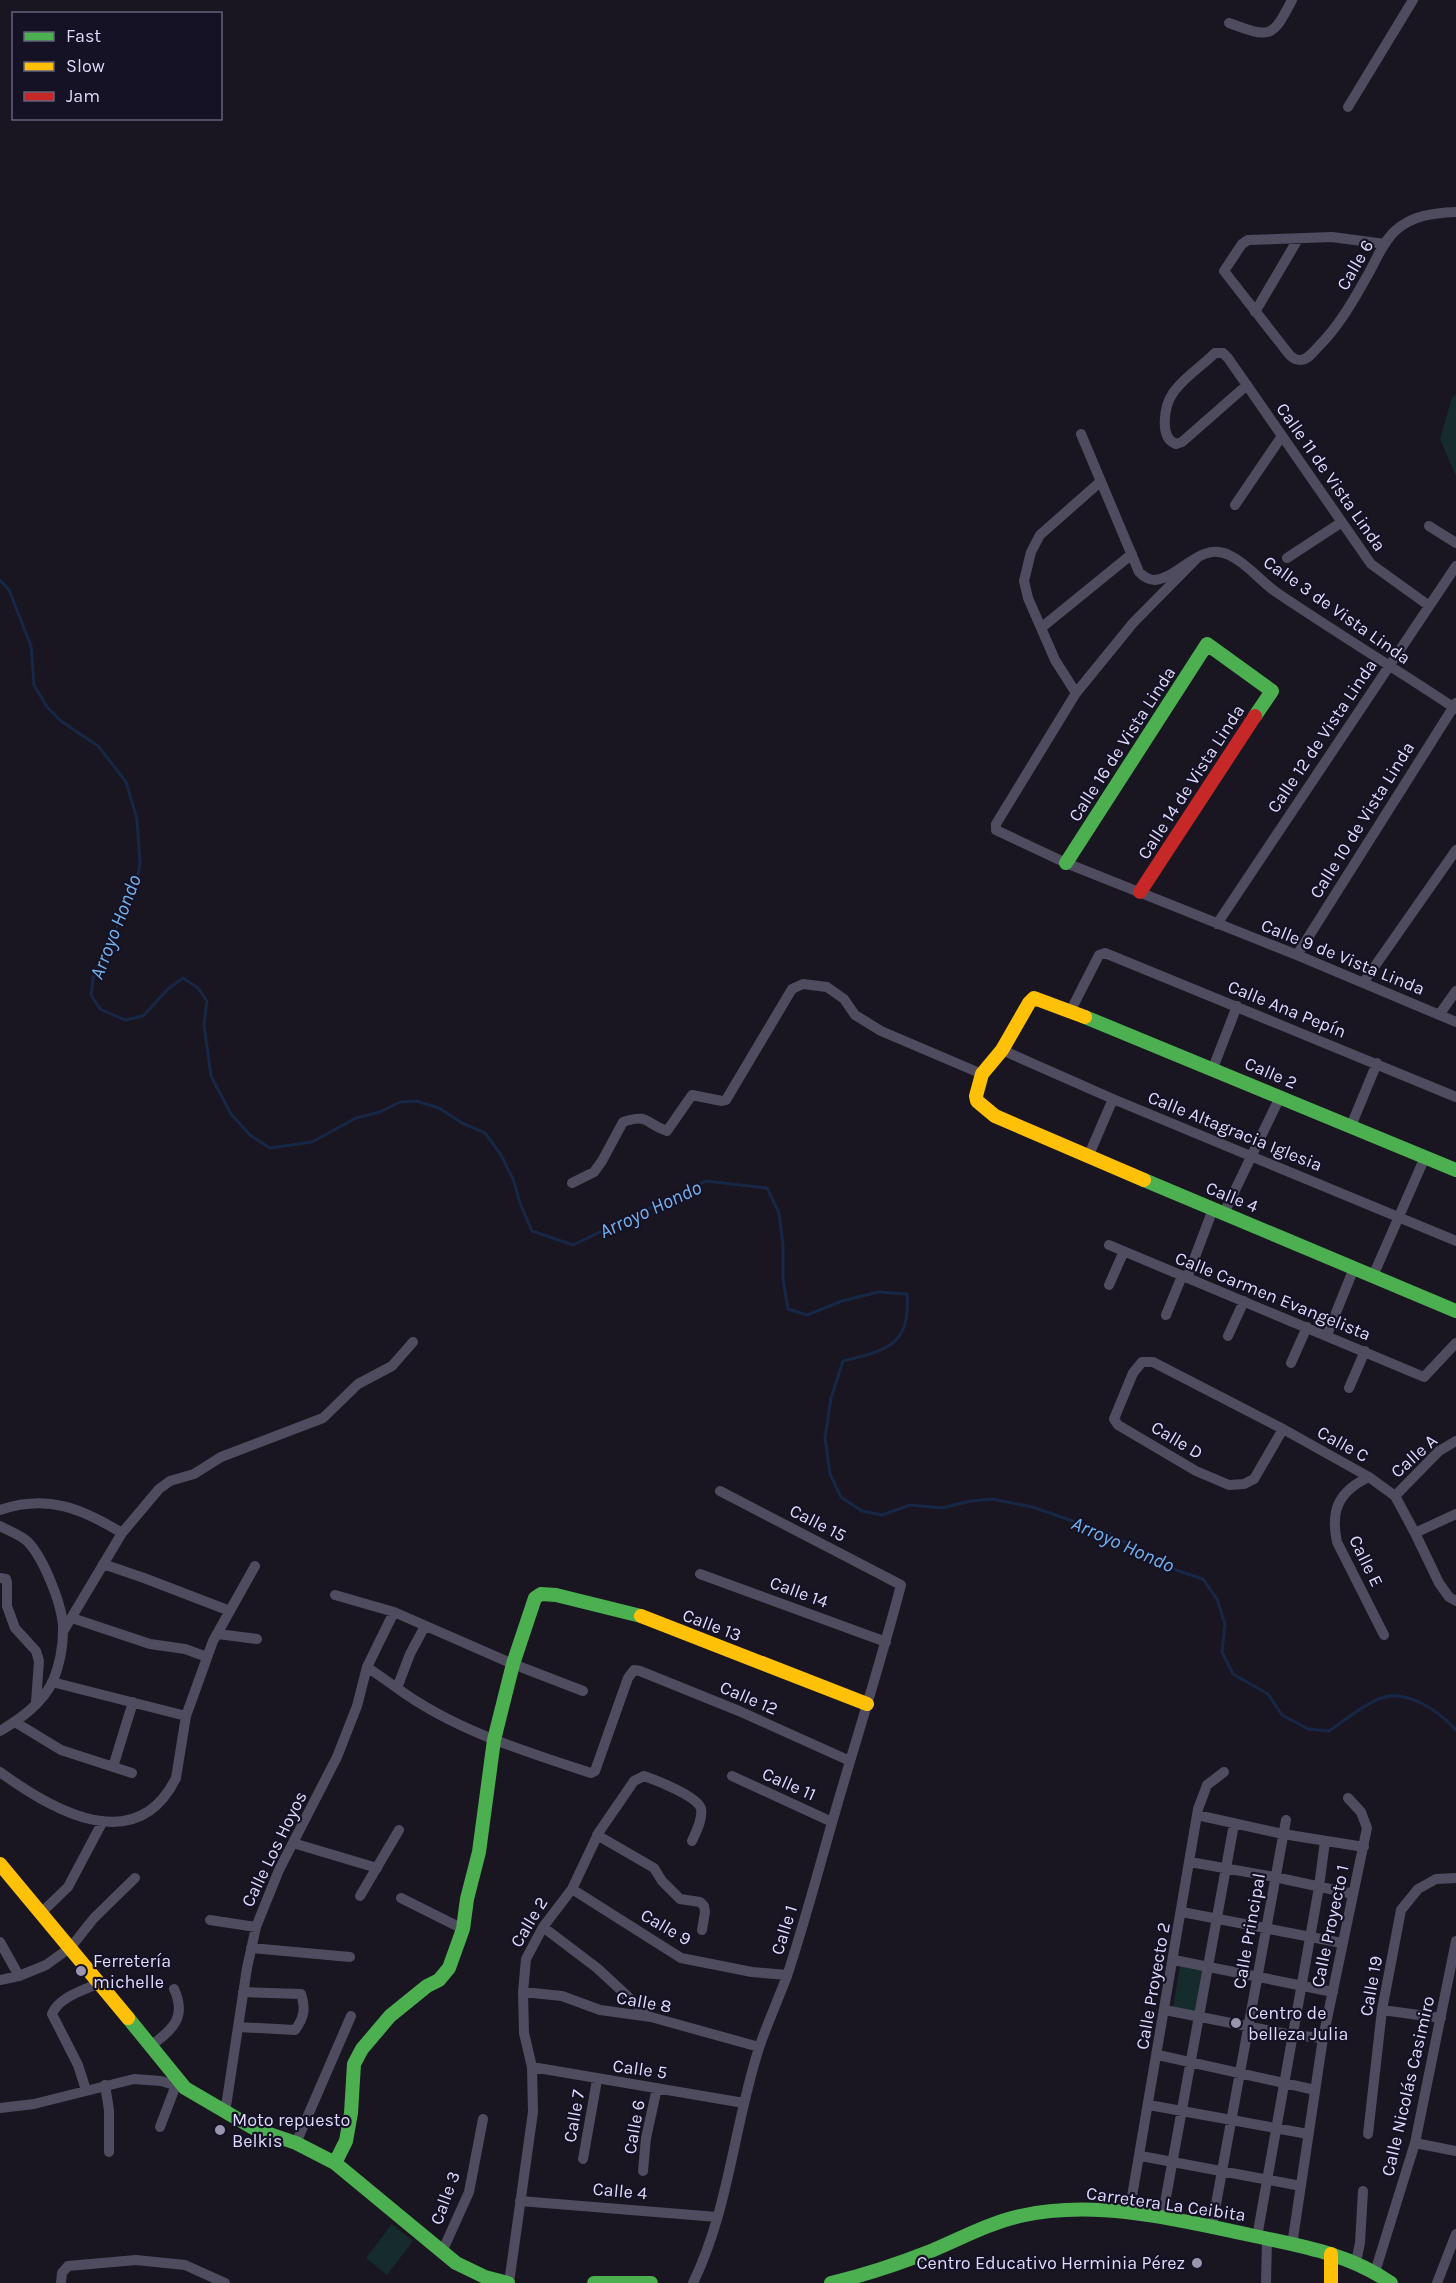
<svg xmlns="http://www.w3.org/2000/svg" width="1456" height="2283" viewBox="0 0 1456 2283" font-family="Karla,sans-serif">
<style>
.green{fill:#162b2c}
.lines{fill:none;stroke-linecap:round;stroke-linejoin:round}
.stream{stroke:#172746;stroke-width:3}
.street{stroke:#4f4c60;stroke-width:10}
.fast{stroke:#4caf50;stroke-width:14}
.slow{stroke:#ffc107;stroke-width:14}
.jam{stroke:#c62828;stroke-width:14}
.poi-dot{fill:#9a95af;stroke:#161225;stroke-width:2}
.labels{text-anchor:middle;stroke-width:4.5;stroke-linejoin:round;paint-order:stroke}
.street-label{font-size:18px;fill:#dfdafb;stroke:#161225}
.poi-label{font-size:18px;fill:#dfdafb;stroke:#161225;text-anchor:start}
.water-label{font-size:20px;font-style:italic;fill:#74b2ee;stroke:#161225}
</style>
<rect width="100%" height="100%" fill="#191621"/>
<path class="green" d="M1456,394V476L1440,439L1452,398Z
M1180,1965L1206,1968L1198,2012L1173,2009Z
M392,2224L413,2241L387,2275L366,2258Z"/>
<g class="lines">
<path class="stream" d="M0,580L9,590L31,646L34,685L47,707L61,721L98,746L113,765L126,782L137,819L140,863L137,880L113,936L94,972L91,995L100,1009L125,1020L143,1016L168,989L183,978L198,988L207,1001L204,1025L211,1076L231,1114L250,1135L270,1148L312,1142L356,1118L380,1112L400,1102L416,1101L439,1108L462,1123L485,1133L501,1155L513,1179L520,1203L532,1231L573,1245L706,1181L767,1188L779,1213L783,1245V1280L788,1309L807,1315L842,1301L878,1292L907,1294C911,1346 887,1350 843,1361L831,1398L825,1438L830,1474L841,1497L862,1511L882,1515L910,1505L942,1508L971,1501L992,1499L1032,1507L1108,1533L1176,1570L1203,1579L1217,1599L1225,1624L1222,1652L1233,1674L1268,1694L1282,1715L1308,1729L1329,1731C1342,1722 1366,1703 1381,1698C1407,1689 1439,1711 1456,1730"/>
<path class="street" d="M1229,23C1270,38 1272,39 1292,0
M1348,107L1413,0
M1385,244L1332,237L1248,240L1242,244L1224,271L1288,353C1291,357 1295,360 1300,360C1308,360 1313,352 1318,347C1338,327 1352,303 1366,278C1375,263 1382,243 1395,231C1412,215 1434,213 1456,212
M1255,312L1298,239
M1247,385L1182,442L1176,444C1159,438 1164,406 1173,393C1183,378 1202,366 1215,353H1223L1228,358L1371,564L1428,605
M1081,434L1139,572C1143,576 1148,580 1155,580C1181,577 1200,541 1229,555C1247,563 1260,581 1276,592C1335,632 1396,669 1456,709
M1235,505L1282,436
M1429,526L1456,543
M1198,557L1133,623L1076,693L996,824V830L1066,863L1297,955L1456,1022
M1287,558L1342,522
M1041,628L1132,554
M1076,693L1055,660L1028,598L1024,581L1031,552L1040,535L1100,482
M1217,924L1456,566
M1297,955L1456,703
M1363,983L1456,850
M1071,1010L1099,955L1105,953L1456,1097
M1439,1015L1456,991
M1002,1050L1113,1099L1456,1241
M1213,1068L1237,1006
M1351,1126L1377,1063
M1088,1157L1113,1099
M572,1183L594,1172L602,1161L623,1122C650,1113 645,1124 667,1131L692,1095L722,1101L726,1100L792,989L803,984L827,987L844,999L855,1015L881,1031L982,1074
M1224,1213L1280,1097
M1109,1245L1424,1377L1456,1343
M1373,1276L1425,1157
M1187,1278L1213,1209
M1109,1285L1124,1251
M1166,1315L1182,1276
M1327,1335L1354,1268
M1228,1336L1244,1301
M1291,1363L1307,1327
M1349,1388L1365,1351
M1283,1429L1254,1479L1244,1484L1229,1485L1196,1471L1118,1425L1114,1419L1133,1373L1142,1362H1153L1283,1429L1369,1477L1395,1496L1415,1533L1439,1583L1449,1597L1456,1601
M1369,1477C1339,1491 1330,1510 1337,1542L1384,1635
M1395,1496L1439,1451L1456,1441
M0,1510C47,1494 81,1508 122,1533
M0,1526C9,1531 21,1535 28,1542C44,1559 64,1608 63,1631C63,1647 59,1666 53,1681C42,1704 20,1719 0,1731
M1415,1533L1456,1514
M103,1564L144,1578L230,1611
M700,1574L886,1642
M0,1578L6,1579L7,1582V1606L15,1628L36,1651L39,1661L36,1702
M335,1595L394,1612L513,1664L583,1691
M72,1618L150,1644L185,1649L207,1657
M425,1626L410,1654L397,1688C454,1730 524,1751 591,1773L595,1771L628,1678L634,1670L640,1671L739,1711L850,1761
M64,1630L122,1533L159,1489L170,1481L194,1474L221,1457L323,1418L358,1384L392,1366L413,1342
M218,1634L257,1639
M367,1667L397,1688
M52,1682L186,1716L213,1641L255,1566
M15,1722L61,1750L132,1773
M113,1767L133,1702
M0,1772C52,1810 136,1859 176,1778L186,1716
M732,1776L832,1822
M1197,1815L1283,1834L1364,1847
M597,1835L654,1868L662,1881L680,1899L700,1902L704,1906L705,1912L702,1930
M293,1843L377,1868
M1190,1862L1275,1877L1353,1894
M572,1889L681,1958L752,1972L787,1975
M360,1896L399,1830
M401,1898L463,1929
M1182,1912L1342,1943
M41,1913L68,1887L103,1821
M210,1920L256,1927
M543,1927L597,1968L650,2017
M0,1942L19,1976
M251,1948L350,1957
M1174,1960L1333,1992
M0,1980L19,1976L46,1965L71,1947L94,1918L135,1878
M523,1992L562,1996L600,2010L651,2017L759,2047
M1165,2010L1292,2035L1323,2038
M1382,2010L1441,2018
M238,2027L295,2030C304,2018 306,2008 301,1994L243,1992
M152,2045C173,2029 187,2017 174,1989
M1158,2055L1315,2090
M532,2067L744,2103
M105,2085L109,2110V2152
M86,2090L78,2065L52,2014C59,1997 84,1990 100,1983
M1149,2105L1308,2134
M0,2108L34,2104L134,2079L161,2081L185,2088
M225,2113L247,1968L256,1927L279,1870L337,1757L357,1706L367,1667L394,1612
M160,2127L176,2085
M1368,2134L1382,2010L1401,1910L1418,1889L1436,1879L1456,1878
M296,2143L351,2016
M1415,2143L1456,2151
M1141,2156L1301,2186
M583,2159L597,2080
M643,2171L646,2138L657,2088
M520,2201L717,2217
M1129,2214L1198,1809L1207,1785L1224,1772
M1162,2219L1234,1824
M1212,2226L1286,1820
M1257,2237L1319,1887L1325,1841
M1292,2245L1323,2038L1367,1828L1361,1812L1348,1798
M442,2252L469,2192L483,2119
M1356,2262L1360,2243L1363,2191
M1375,2272L1415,2143L1456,1941
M61,2283L62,2273L68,2266L136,2260L185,2265L225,2283
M509,2283L533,2112L532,2067L524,2033L523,1992L526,1959L543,1927L572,1889L599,1832L634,1781L644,1776C656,1780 699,1797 701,1809C703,1819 696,1832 692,1841
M693,2283C729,2209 734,2125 759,2048C767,2024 778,2000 787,1976C806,1919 821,1860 838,1802C859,1730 882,1658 901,1585L720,1491
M1266,2283L1267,2239
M1437,2283L1456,2234"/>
<path class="fast" d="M1066,863L1207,644L1272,691L1255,716
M1085,1017L1456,1170
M1144,1180L1456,1311
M128,2018L185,2088L255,2129L296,2143L335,2163L456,2263L485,2277L508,2283
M335,2163L346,2141L351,2113L354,2064L362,2049L390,2016L427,1986L439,1980L449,1968L463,1929L467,1899L479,1852L494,1740L513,1664L535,1598L541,1594L556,1595L641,1616
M594,2283H651
M831,2283C865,2275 898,2264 931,2251C960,2239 989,2223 1020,2216C1095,2199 1176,2219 1250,2235C1301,2246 1347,2253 1391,2283"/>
<path class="slow" d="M1085,1017L1034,998L1029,1003L1002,1050L982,1074L976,1096L977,1101L995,1116L1144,1180
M641,1616L867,1704
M0,1864L128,2018
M1331,2254V2283"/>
<path class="jam" d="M1140,892L1255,716"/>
</g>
<g class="poi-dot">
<circle cx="81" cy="1971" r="6"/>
<circle cx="1236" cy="2023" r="6"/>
<circle cx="220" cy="2130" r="6"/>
<circle cx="1197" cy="2263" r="6"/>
</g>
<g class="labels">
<g class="street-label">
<text transform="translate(1355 265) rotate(-60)" y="6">Calle 6</text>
<text transform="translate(1331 477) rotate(55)" y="6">Calle 11 de Vista Linda</text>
<text transform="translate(1337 610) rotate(35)" y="6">Calle 3 de Vista Linda</text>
<text transform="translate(1322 736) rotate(-56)" y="6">Calle 12 de Vista Linda</text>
<text transform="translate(1122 744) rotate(-57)" y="6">Calle 16 de Vista Linda</text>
<text transform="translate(1191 782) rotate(-57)" y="6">Calle 14 de Vista Linda</text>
<text transform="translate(1362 820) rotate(-58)" y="6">Calle 10 de Vista Linda</text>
<text transform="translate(1343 957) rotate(22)" y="6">Calle 9 de Vista Linda</text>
<text transform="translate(1287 1009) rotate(22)" y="6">Calle Ana Pepín</text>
<text transform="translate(1271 1073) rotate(23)" y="6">Calle 2</text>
<text transform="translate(1235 1131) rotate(22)" y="6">Calle Altagracia Iglesia</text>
<text transform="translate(1232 1197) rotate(22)" y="6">Calle 4</text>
<text transform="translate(1273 1296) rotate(22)" y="6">Calle Carmen Evangelista</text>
<text transform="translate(1177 1440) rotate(31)" y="6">Calle D</text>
<text transform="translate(1343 1444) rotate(29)" y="6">Calle C</text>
<text transform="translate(1414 1456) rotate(-42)" y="6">Calle A</text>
<text transform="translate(818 1523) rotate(27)" y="6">Calle 15</text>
<text transform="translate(1366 1561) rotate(64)" y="6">Calle E</text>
<text transform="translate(799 1592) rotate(20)" y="6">Calle 14</text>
<text transform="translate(712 1625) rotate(21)" y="6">Calle 13</text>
<text transform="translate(749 1698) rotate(23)" y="6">Calle 12</text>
<text transform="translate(789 1784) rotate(24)" y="6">Calle 11</text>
<text transform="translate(274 1849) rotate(-64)" y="6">Calle Los Hoyos</text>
<text transform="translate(529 1922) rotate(-59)" y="6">Calle 2</text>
<text transform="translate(1330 1926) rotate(-78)" y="6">Calle Proyecto 1</text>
<text transform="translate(666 1927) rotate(30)" y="6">Calle 9</text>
<text transform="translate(784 1930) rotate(-73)" y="6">Calle 1</text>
<text transform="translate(1249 1931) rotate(-80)" y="6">Calle Principal</text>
<text transform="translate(1153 1986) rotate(-80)" y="6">Calle Proyecto 2</text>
<text transform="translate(1371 1986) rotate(-80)" y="6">Calle 19</text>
<text transform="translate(644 2002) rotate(10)" y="6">Calle 8</text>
<text transform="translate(640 2069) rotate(8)" y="6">Calle 5</text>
<text transform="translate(1408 2086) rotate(-77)" y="6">Calle Nicolás Casimiro</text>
<text transform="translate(574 2116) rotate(-80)" y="6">Calle 7</text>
<text transform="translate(634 2127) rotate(-80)" y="6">Calle 6</text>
<text transform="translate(620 2191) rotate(5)" y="6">Calle 4</text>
<text transform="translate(445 2198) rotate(-70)" y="6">Calle 3</text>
<text transform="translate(1166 2204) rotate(8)" y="6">Carretera La Ceibita</text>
</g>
<g class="poi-label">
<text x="93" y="1967">Ferretería<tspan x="93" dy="21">michelle</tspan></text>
<text x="1248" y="2019">Centro de<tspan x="1248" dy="21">belleza Julia</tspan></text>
<text x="232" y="2126">Moto repuesto<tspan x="232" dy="21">Belkis</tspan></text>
<text x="1185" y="2269" text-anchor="end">Centro Educativo Herminia Pérez</text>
</g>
<g class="water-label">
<text transform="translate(115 927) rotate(-69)" y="7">Arroyo Hondo</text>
<text transform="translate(650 1209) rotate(-25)" y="7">Arroyo Hondo</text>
<text transform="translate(1123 1544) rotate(24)" y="7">Arroyo Hondo</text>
</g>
</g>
<rect x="12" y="12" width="210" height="108" fill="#161225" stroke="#66627b" stroke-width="1.5"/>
<rect x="24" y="32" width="30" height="9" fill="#4caf50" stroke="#66627b" stroke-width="1.5"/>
<text x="66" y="42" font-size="18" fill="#dfdafb">Fast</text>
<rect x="24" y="62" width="30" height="9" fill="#ffc107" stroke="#66627b" stroke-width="1.5"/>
<text x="66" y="72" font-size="18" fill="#dfdafb">Slow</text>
<rect x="24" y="92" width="30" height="9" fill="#c62828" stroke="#66627b" stroke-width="1.5"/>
<text x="66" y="102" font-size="18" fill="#dfdafb">Jam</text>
</svg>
